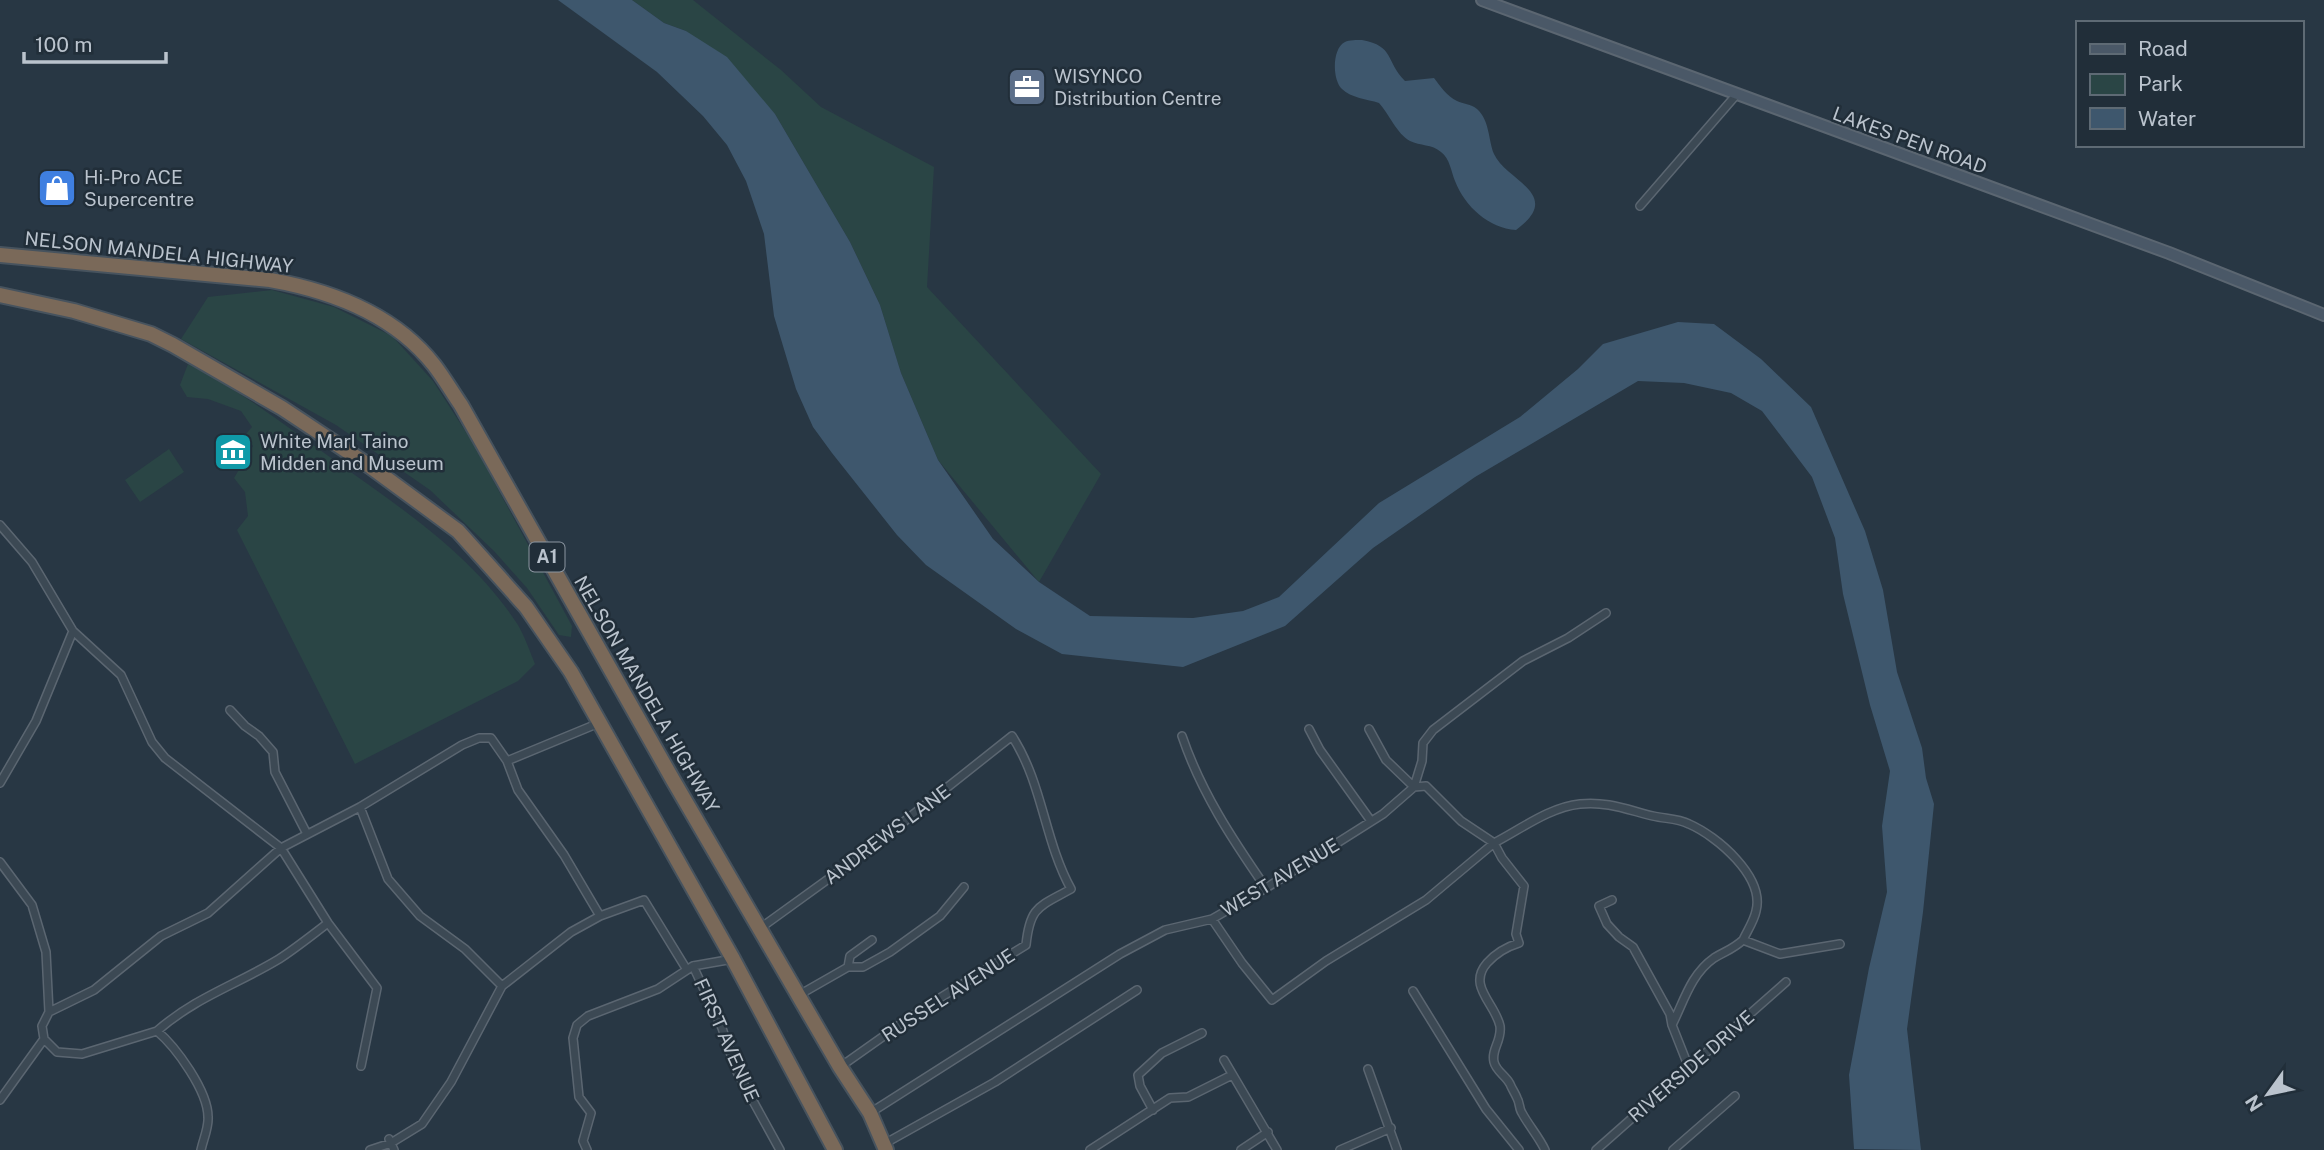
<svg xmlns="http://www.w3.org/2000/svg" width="2324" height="1150" viewBox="0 0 2324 1150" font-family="'Public Sans',sans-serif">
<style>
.green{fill:#2a4545}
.water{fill:#3e576d}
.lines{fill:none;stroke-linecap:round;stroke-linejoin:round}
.street-casing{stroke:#5b6671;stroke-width:10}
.secondary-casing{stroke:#5b6671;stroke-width:14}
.highway-casing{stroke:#47535e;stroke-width:18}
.street{stroke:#3c4954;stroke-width:7}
.secondary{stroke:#4a5867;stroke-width:10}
.highway{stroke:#7a6959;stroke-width:14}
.labels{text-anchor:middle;stroke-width:5;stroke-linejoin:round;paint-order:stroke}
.shield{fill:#212e39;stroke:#8c96a1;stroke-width:2}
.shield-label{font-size:18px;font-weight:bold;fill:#bac3cd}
.poi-label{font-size:19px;fill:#bac3cd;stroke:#212e39;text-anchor:start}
.street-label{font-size:19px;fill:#bac3cd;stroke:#212e39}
</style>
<rect width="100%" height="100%" fill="#283744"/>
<path class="green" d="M632,0H693L781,70L821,107L934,167L927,287L1101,474L1039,582L938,460L901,373L880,305L850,242L775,114L686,31L664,23Z
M272,290L334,307L392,336L433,381L473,443L572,626L571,637L559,635L527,588L494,551L430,490L336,425L181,339L208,297Z
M188,364C238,389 282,423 327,455C396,505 471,552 518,625C525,637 530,652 535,664L518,681L355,764L237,530L248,516L245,492L234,478L253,446L245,435L252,427L241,411L208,399L187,397L180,385Z
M169,449L184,472L140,502L125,480Z"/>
<path class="water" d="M558,0H632L664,23L686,31L727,57L775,114L850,242L880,305L901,373L938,460L993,539L1039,582L1090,616L1193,618L1243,611L1279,597L1379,503L1520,417L1578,369L1603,344L1678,322L1714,324L1761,359L1811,407L1865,531L1883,590L1897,672L1922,748L1926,778L1934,804L1923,912L1907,1029L1921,1150L1854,1149L1849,1075L1869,968L1887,892L1882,826L1890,771L1870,705L1843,594L1835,538L1812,477L1762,411L1731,393L1684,383L1638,381L1475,477L1373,548L1285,626L1183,667L1062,654L1016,629L926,565L897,535L832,453L813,427L796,389L774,316L764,234L746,181L727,145L703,116L657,72Z
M1362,40C1395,46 1385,61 1405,81L1434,78C1440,86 1447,96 1457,101C1463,104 1471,104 1477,109C1490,121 1488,139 1494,154C1506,181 1565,194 1516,230C1489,228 1465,207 1455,181C1451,171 1450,159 1441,152C1432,144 1420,146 1410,141C1397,134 1389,114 1379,103C1367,99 1351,98 1342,89C1332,80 1332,48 1345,42C1349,40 1357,40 1362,40Z"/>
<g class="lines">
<g class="street-casing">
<path id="street" d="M1640,206L1737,94
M0,525L32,562L73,631L36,721L0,783
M73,631L121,675L152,742L165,758L281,848L328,923L377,988L361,1066
M230,710L245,726L259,736L273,752L275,772L307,834
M1309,729L1320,750L1371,821
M1369,729L1386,760L1414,787L1426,786L1461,821L1494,843C1521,829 1550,807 1580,804C1607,801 1628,810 1653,816C1666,819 1677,818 1689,824C1717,836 1765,877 1756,911C1754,921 1747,931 1743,940
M1182,736C1201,792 1232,839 1266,888
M507,761L518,790L564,855L600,916
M360,807L388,879L420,916L465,949L502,986
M0,862L32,905L46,952L49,1012L42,1026L44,1039L0,1100
M1612,900L1599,906L1607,924L1619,937L1633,947L1670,1014L1672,1025L1689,1068
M1212,919L1242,963L1272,1000L1326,961L1426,900L1494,843L1502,858L1524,886L1516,934L1519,943C1506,947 1496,953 1487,963C1467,986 1495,1003 1500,1026C1502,1041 1491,1049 1494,1062C1496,1071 1506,1076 1510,1084C1512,1089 1515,1093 1517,1098C1520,1103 1519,1109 1522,1113C1529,1126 1539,1137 1545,1150
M759,929L867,851L1012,736C1043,784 1044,840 1071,889C1039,907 1030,906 1026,945L922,1009L840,1067
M693,966L722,1028L736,1070L780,1150
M848,967L850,956L872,940
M1413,991L1486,1109L1519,1150
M799,995L848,967H863L890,952L940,916L964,887
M49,1012L94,990L161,936L208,913L281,848L360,807L462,745L479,738H491L507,761L599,723
M1672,1025C1684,1001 1691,974 1714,958C1725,951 1732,950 1743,940L1780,954L1840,944
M157,1031C196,997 236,985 279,959C296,948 312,935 328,923
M44,1039L57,1052L82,1054L157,1031C176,1047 208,1091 208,1117C209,1127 203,1140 201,1150
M1224,1060L1277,1150
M1368,1069L1397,1150
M1153,1110L1140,1086L1138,1075L1162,1053L1202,1033
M870,1113L1120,954L1165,930L1212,919L1266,888L1383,814L1414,787L1422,761L1423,743L1433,730L1523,661L1568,638L1606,613
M389,1139L394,1150
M884,1144L995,1082L1137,990
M370,1150L391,1143L422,1124L451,1082L502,986L571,932L600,916L644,900L687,970
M587,1150L583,1141L591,1113L579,1097L573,1038L577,1025L588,1016L658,989L693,966L733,959
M1090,1150L1170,1098L1188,1097L1232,1075
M1241,1150L1268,1132
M1340,1150L1391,1128
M1596,1150L1786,982
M1673,1150L1735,1096"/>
</g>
<g class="secondary-casing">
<path id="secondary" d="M1482,0L2169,253L2324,315"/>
</g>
<g class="highway-casing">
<path id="highway" d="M0,255L270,280C332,291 394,314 434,365C444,378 452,392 461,405L673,780L840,1067L870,1113L886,1150
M0,295L74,311L151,334L173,345L282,408L371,467L458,531L526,607L571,672L733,959L835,1150"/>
</g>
<use href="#street" class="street"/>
<use href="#secondary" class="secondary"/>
<use href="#highway" class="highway"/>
</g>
<defs>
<g id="office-square" transform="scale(2.0125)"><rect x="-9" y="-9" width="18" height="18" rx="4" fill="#5c6f8a" stroke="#212e39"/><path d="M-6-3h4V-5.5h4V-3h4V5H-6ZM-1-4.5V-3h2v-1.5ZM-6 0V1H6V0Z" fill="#fff"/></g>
<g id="shop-square" transform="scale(2.0125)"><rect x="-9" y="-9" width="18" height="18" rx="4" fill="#3f7fe0" stroke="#212e39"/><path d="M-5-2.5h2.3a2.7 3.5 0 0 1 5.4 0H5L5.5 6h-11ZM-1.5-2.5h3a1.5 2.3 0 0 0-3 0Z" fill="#fff"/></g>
<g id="museum-square" transform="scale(2.0125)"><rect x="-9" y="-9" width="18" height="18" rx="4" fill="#0f9aa8" stroke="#212e39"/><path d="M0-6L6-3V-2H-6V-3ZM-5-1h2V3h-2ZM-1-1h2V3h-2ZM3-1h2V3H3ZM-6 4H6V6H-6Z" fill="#fff"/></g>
</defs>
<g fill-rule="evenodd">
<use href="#office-square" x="1027" y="87"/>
<use href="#shop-square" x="57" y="188"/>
<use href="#museum-square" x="233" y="452"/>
</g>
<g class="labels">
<rect class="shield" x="529.5" y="542.5" width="35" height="29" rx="5"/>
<g class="shield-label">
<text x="547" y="563">A1</text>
</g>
<g class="poi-label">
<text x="1054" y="83">WISYNCO<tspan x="1054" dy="22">Distribution Centre</tspan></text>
<text x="84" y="184">Hi-Pro ACE<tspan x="84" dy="22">Supercentre</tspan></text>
<text x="260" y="448">White Marl Taino<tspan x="260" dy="22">Midden and Museum</tspan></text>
</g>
<g class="street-label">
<text transform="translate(1910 140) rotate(20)" y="7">LAKES PEN ROAD</text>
<text transform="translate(159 252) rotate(6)" y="7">NELSON MANDELA HIGHWAY</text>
<text transform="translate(647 694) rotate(60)" y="7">NELSON MANDELA HIGHWAY</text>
<text transform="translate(887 834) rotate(-37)" y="7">ANDREWS LANE</text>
<text transform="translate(1280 877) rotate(-31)" y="7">WEST AVENUE</text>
<text transform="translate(948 995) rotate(-33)" y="7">RUSSEL AVENUE</text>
<text transform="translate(727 1040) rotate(66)" y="7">FIRST AVENUE</text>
<text transform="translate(1691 1066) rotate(-41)" y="7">RIVERSIDE DRIVE</text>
</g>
</g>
<rect x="2076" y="21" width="228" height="126" fill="#212e39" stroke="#5e6a74" stroke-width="2"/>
<rect x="2090" y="44" width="35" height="10" fill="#4a5867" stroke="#5e6a74" stroke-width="2"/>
<text x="2138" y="56" font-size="21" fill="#bac3cd">Road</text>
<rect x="2090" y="74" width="35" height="21" fill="#2a4545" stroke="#5e6a74" stroke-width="2"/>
<text x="2138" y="91" font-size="21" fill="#bac3cd">Park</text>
<rect x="2090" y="108" width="35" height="21" fill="#3e576d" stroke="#5e6a74" stroke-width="2"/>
<text x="2138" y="126" font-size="21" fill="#bac3cd">Water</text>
<g transform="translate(2268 1094) rotate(237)" stroke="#212e39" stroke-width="5" paint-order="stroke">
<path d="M0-5L12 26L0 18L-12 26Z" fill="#bac3cd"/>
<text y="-10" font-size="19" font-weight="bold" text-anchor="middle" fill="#bac3cd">N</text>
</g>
<path d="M24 52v10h142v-10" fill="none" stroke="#bac3cd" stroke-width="3.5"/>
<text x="35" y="52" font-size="21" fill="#bac3cd" stroke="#212e39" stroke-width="5" paint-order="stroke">100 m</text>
</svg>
